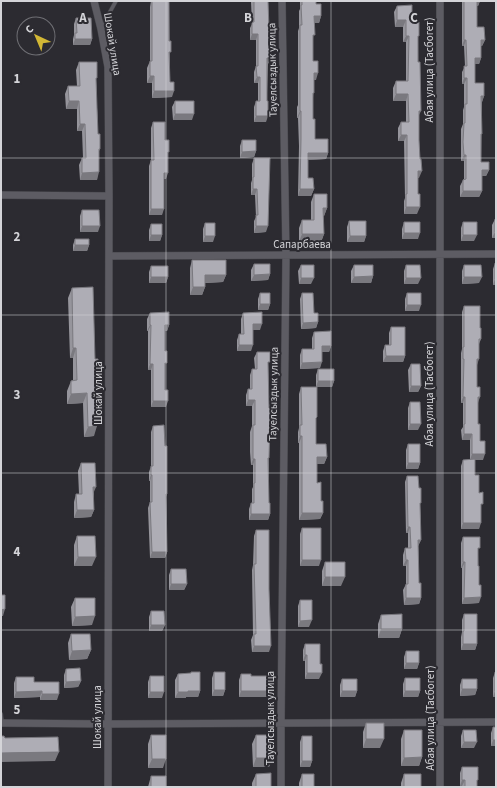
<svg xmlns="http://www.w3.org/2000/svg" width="497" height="788" viewBox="0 0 497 788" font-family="'Source Sans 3',sans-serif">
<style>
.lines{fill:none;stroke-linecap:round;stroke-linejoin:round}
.lane-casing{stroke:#46464b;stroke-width:4.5}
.street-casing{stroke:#46464b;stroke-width:8}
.lane{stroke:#5d5c63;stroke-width:3.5}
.street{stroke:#5d5c63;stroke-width:7}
.wall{fill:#96959c}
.shaded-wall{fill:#7a797f}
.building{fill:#aeadb5;stroke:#7a797f}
.grid{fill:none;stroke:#d4d4d8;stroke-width:1;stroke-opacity:0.55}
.labels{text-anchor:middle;stroke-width:4;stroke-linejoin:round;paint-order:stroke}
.street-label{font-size:11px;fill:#d4d4d8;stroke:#2c2b31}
.grid-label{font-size:13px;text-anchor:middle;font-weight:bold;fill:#d4d4d8;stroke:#2c2b31;stroke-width:4;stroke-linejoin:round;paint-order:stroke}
</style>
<rect width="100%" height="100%" fill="#2c2b31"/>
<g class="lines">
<g class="lane-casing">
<path id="lane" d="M101,28L116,1
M1,714L2,723"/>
</g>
<g class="street-casing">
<path id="street" d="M94,1L101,29L108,67L109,196L108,787
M440,1V787
M1,195L109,196
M109,256L496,254
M1,723L108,724L496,722
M281,787V723L286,256L282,1"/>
</g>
<use href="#lane" class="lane"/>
<use href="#street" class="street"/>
</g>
<path class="wall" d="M151,1H169L170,82L172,97L152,98V83H147V68L150,61V7Z
M249,1H268V22L270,58L268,64L266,122H254V107L256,101H258V83H254V72L256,66V40H250V28L252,24L251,2H249Z
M300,1H316V4L321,16L319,23H314L313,39V61L316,80H314L313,98V119L315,139L328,153L326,159L308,160V178L314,189L311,196H298L299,146L298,118H297V107L298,105V31L299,28V11L300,9Z
M462,1H480L478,6H477V27L485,40L482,46H481V58L479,64H475V83L484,96L482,102L481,162L489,170L486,176H482V191L479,197H460V186L463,180L464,179V161H461V129L463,124V110L464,107V84H462V72L465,66L464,46H462Z
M397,6L412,23L418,39L419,178H418L417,214H404V201L405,198L404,141H398V128L401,122H406V101H393V88L396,81H406V42H403V27H395L394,12Z
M76,18L92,39L90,45H73V39L74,35V24Z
M79,62L96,81L98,134L100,149L99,151L97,180H80L79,165L82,158H83L82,131H77V109H66L65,94L68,86H77L76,70Z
M175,101L192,120H173L172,107Z
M153,122L165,140L168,154L166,179H164L162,215H149V166L151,160V128Z
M242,140L256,151L254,157L240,158V146Z
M254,158L266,232L254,233V221L256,217L255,195H251V183L252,180V164Z
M314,194L327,208L324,216H323L324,234L321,242H299V228L302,220H311V202Z
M82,210L98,232H80V216Z
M496,218V238H492V225L495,219Z
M349,221L366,236L364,242H347V227Z
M404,222L418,239H402V229Z
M463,222L474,241H461V228Z
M205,223L213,242H203V229Z
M151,224L162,235L160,241H149V230Z
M75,239L89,245L87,251H73V245Z
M192,260L226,275L223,282L205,283V287L202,295H190V268Z
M495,263L496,285H493V269Z
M254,264L270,274L268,280L251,281V270Z
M301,265L311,284H299L298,271Z
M354,265L373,276L371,283H351V271Z
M406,265L418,284H404V271Z
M464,265L479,283L462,284V271Z
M151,266L168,277L166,283H149V272Z
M72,288L95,359L96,377L94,436L84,437L83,403L67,404V391L71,381L73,380V358H70L68,298Z
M260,293L270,304L268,310H258V299Z
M302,293L318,322L316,328L301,329L300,299Z
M407,293L419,311H405V299Z
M464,306L480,328L481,339L479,344L477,365V387L478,403V424L480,441L483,460H475V475L479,493L481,509L479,529H461V466L463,460H470V440H462L461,430L463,427V403H461V353L462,349V312Z
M150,313L169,325L167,331H165V390L166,407H151V370H148V331H147V319Z
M243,313L260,330H253L251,351H237V340L239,334H241V319Z
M391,327L405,356L403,362H383V351L385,345H389V333Z
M314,332L331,346L329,352H322L320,368L300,369V355L302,349H312V338Z
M257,352L268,367L269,503L270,514L268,520H249V509L251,503H252V489L253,487V465H251L250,452V432L252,426V406H246V395L248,389H250V375L252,369H255L254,358Z
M411,364L421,386L418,392H409L408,370Z
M318,369L334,381L332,387H316V375Z
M301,387L316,421V444L327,457L324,464H317V483L323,513L320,519L299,520V443H298V432L299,428V394Z
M410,402L418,430H408V408Z
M153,426L165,446L167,494L166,497L167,552L165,558H150L148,508L150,502V481H149V472L151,466V432Z
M408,444L420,463L418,469H406V450Z
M81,463L94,493V510L91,517L74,518V502L76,494H79L78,471Z
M407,476L419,488L420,507L421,540L418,546L419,583L421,598L419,604L404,605L403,590L406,584V566H403V555L405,548H408V533H406L405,482Z
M302,528L319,566H300V534Z
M256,530L269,652H252L251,640L253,635L252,570L253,565L254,536Z
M77,536L92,566H74V545Z
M463,537L478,554L479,603L462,604V568H461V543Z
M325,562L341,586H322V571Z
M171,569L187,584L184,590H169V575Z
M75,598L92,625L72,626L71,607Z
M300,600L309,627H298V606Z
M151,611L165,625L162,631H149V617Z
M464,614L477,644L475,650H461V637L462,632V620Z
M381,615L402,629L399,638H378V624Z
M71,634L91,650L87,659L69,660L68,643Z
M305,644L319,679H305V661H303V650Z
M406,651L419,663L417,669H404V657Z
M66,669L81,681L78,687L64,688V675Z
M191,672L200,691L198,697H186V698H175V680L178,674L191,673Z
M214,672L225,690L223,696H212V678Z
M495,672H496V697H493V678Z
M241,674L251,676L267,697H239V680Z
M150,676L162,698H148V682Z
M16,677L34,682L57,700H40V697L14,698V683Z
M405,678L420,691L418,697H403V684Z
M342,679L357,691L355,697H340V685Z
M462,679L477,689L475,695L460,696V685Z
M366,723L380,748H363V732Z
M493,727L496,746H491V733Z
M404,730L422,757L419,766H401V739Z
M463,730L474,748H461V736Z
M151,735L163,768H148V744Z
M256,735L272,758L269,767H253L252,744Z
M302,736L312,761L310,767H300V742Z
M462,767L477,782V787H462V786H460V773Z
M256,774L271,787H252V783Z
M302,774L314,787H299V783Z
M404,774L421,787H401V783Z
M151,776L166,787H148Z"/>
<path class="shaded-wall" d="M477,1H480L478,6H475Z
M314,16H321L319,23H312Z
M397,20H406L403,27H395Z
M252,34H258L256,40H250Z
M406,36H409L406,42H403Z
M75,39H92L90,45H73Z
M464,40H466L464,46H462Z
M481,40H485L482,46H479Z
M267,58H270L268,64Z
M475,58H481L479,64H472Z
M314,73H318L316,80H312Z
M150,76H154L152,83H147Z
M257,77H260L258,83H254Z
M464,78H467L464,84H462Z
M154,91H174L172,97L152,98Z
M396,94H408L406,101H393Z
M481,96H484L482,102Z
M69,101H79L77,109H66Z
M300,111H301L298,118H297Z
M419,111H421L418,117Z
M175,114H194L192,120H173Z
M256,116H268L266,122H254Z
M80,124H85L82,131H77Z
M401,135H407L404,141H398Z
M256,151L254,157L240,158L242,152Z
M308,153H328L326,159L305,160Z
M464,155H466L464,161H461Z
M482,170H489L486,176H479Z
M418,171H422L419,178H415Z
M99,172L97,180H80L82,173Z
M164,173H168L166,179H162Z
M253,189H257L255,195H251Z
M300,189H314L311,196H298Z
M463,191H482L479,197H460Z
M406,207H420L417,214H404Z
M323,208H327L324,216H321Z
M151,209H164L162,215H149Z
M82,226H100L98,232H80Z
M256,226H268L266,232L254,233Z
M495,232H496V238H492Z
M404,233H420L418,239H402Z
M302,234H324L321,242H299Z
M151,235H162L160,241H149Z
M463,235H477L474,241H461Z
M205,236H215L213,242H203Z
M350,236H366L364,242H347Z
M75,245H89L87,251H73Z
M270,274L268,280L251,281L254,275Z
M205,275H226L223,282L202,283Z
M373,276L371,283H351L354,277Z
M151,277H168L166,283H149Z
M464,277H482L479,283L462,284Z
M301,278H314L311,284H299Z
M406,278H421L418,284H404Z
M495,279H496V285H493Z
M193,287H205L202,295H190Z
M260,304H270L268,310H258Z
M407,305H421L419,311H405Z
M318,322L316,328L301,329L303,323Z
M253,324H262L260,330H251Z
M150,325H151L148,331H147Z
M165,325H169L167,331H163Z
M239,345H253L251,351H237Z
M322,346H331L329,352H320Z
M73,348H76L73,358H70Z
M386,356H405L403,362H383Z
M477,359H479L477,365Z
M322,362L320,368L300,369L302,363Z
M150,364H153L151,370H148Z
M318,381H334L332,387H316Z
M411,386H421L418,392H409Z
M87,393L83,403L67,404L71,394Z
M463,397H465L463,403H461Z
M478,397H480L478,403H475Z
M248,400H255L252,406H246Z
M153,401H168L166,407H151Z
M410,424H421L418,430H408Z
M97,426L94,436L84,437L88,427Z
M464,434H472L470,440H462Z
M300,436H302L299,443H298Z
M472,454H485L483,460H470Z
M317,457H327L324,464H314Z
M253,459H255L253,465H251Z
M408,463H420L418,469H406Z
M151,475H152L150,481H149Z
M93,487H96L93,494Z
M77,510H94L91,517L74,518Z
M302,513H323L320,519L299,520Z
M251,514H270L268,520H249Z
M463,523H481L479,529H461Z
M408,527H410L408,533H406Z
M418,540H421L418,546H416Z
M152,552H167L165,558H150Z
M78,557H96L92,566H74Z
M302,560H321L319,566H300Z
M406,560H408L406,566H403Z
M463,562H465L462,568H461Z
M325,577H345L341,586H322Z
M171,584H187L184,590H169Z
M481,597L479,603L462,604L464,598Z
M406,598H421L419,604L404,605Z
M5,609L3,616H1V610Z
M95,616L92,625L72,626L75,617Z
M312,620L309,627H298L300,621Z
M151,625H165L162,631H149Z
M381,629H402L399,638H378Z
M463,644H477L475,650H461Z
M254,646H271L269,652H252Z
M91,650L87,659L69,660L72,651Z
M305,655H307L305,661H303Z
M406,663H419L417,669H404Z
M307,673H322L319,679H305Z
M81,681L78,687L64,688L66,682Z
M462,689H477L475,695L460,696Z
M214,690H225L223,696H212Z
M42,691L40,697L14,698L16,692Z
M188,691H200L198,697H186V698H175L178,692Z
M241,691H269L267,697H239Z
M342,691H357L355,697H340Z
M405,691H420L418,697H403Z
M495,691H496V697H493Z
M150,692H164L162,698H148Z
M42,694H59L57,700H40Z
M366,739H384L380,748H363Z
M493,740H496V746H491Z
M464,742H477L474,748H461Z
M59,752L55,761L1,762V753Z
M422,757L419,766H401L404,758Z
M256,758H272L269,767H253Z
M152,759H166L163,768H148Z
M302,761H312L310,767H300Z
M462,780H465L462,786H460Z"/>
<path class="building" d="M152,1H169V41H171V52H169L170,82H174V91H154V76H150V61H152Z
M254,1H268L270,58H267V101H268V116H256V101H260V77H257L256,66H258V34H252V22H254Z
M302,1H316V4H321V16H314L315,35H313V61H318V73H314V93H313V119H315V139H328V153H308V178H313L314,189H300L301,139V111H300V25H302L301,5H302Z
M464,1H477V27H484L485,40H481V58H475V83H484V96H481L482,134H481V162H489V170H482V191H463V180L466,179V155H464L463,142L464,123H465V104H467V78H464V66H467L466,40H464Z
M412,5V23L419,22V36H418V62H420L421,111H419V140L420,159H421L422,171H418V194H420V207H406V194H407V135H401V122H409L408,94H396V81H408L409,36H406V20H397V6Z
M76,18H91L92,39H75V33H77Z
M79,62H97V78H96L97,108L98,134H100V149H99V172L82,173V158H86L85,124H80L79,101H69L68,86H80Z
M175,101H194V114H175Z
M153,122H165V140H169V152H168V173H164V209H151V160H154Z
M242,140H256V151L242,152Z
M254,158H270L268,226H256V215H258L257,189H253V177H254Z
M314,194H327V208H323L324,234H302V220H314Z
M82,210H99L100,226H82Z
M496,218V232H495V219Z
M349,221H366V236H350Z
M404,222H420V233H404Z
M463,222H477V235H463Z
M205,223H215V236H205Z
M151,224H162V235H151Z
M75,239H89V245H75Z
M192,260H226V275H205V287H193Z
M495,263H496V279H495Z
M254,264H270V274L254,275Z
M301,265H314V278H301Z
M354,265H373V276L354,277Z
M406,265H420L421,278H406Z
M464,265H481L482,277H464Z
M151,266H168V277H151Z
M93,287L95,359H98V373H96L97,426L88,427L87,393L71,394V381L77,380L76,348H73L72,288Z
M260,293H270V304H260Z
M302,293H313L314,313H318V322L303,323Z
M407,293H421V305H407Z
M464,306H480V328H481V339H479V359H477V387H480V397H478V424H480V441H485V454H472V434H464V424H465V397H463L464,359H463V347H464Z
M169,312V325H165V351H167V363H165V390H168V401H153V364H150L151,325H150V313Z
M262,312V324H253V345H239V334H244L243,313Z
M391,327H405V356H386L385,345H391Z
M331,331V346H322V362L302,363V349H314V332Z
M257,352H270V362H268L269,408H270V420L269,458H268L269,503H270V514H251V503H254V483H255V459H253V425H255V400H248V389H252V369H257Z
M411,364H420L421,386H411Z
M318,369H334V381H318Z
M301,387H317V417L316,418V444H326L327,457H317V483L321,482V501H323V513H302V436H300V425H302Z
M410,402H420L421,424H410Z
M164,425L165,446H167V494H166L167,552H152L150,502H152V475H151V466H153V426Z
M408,444H420V463H408Z
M475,459V475H479V493L483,492V504H481V523H463V460Z
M81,463H95L96,487H93L94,510H77L76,494H82Z
M407,476H418L419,488H421V503H420L421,540H418L419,583H421V598H406V584H408V560H406L405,548H411L410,527H408Z
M302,528H321V560H302Z
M256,530H269V589L271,646H254V634H256L254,564H256Z
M77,536H95L96,557H78Z
M463,537H480V548H478V566H479V585H481V597L464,598L465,562H463Z
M325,562H345V577H325Z
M171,569H186L187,584H171Z
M1,595H5V609L1,610Z
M75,598H95V616L75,617Z
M300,600H312V620L300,621Z
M151,611H164L165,625H151Z
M402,614V629H381V615Z
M464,614H477V644H463V631H464Z
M71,634H90L91,650L72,651Z
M305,644H320V664H322V673H307V655H305Z
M406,651H419V663H406Z
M80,668L81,681L66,682V669Z
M191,672H200V691H188V692H178V674L191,673Z
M214,672H225V690H214Z
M495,672H496V691H495Z
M241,674H251V676H269V691H241Z
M150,676H164V692H150Z
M16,677H34V682H59V694H42V691L16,692Z
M405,678H420V691H405Z
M342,679H357V691H342Z
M462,679H477V689H462Z
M366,723H384V739H366Z
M493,727H496V740H493Z
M404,730H422V757L404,758Z
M463,730H476L477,742H464Z
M151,735H166V759H152Z
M256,735H272V758H256Z
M1,736H4L5,738L58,737L59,752L1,753Z
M302,736H312V761H302Z
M462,767H478V780H477V787H465V780H462Z
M271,773V787H256V774Z
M302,774H314V787H302Z
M404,774H421V787H404Z
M151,776H166V787H151Z"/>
<path class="grid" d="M166,1V787M331,1V787M1,158H496M1,315H496M1,473H496M1,630H496"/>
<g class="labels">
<g class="street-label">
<text transform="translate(113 44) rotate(81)" y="4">Шокай улица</text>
<text transform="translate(272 70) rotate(-91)" y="4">Тауелсыздык улица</text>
<text transform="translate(429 70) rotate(-90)" y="4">Абая улица (Тасбогет)</text>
<text x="302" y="248">Сапарбаева</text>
<text transform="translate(98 393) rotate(-90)" y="4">Шокай улица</text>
<text transform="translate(273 394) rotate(-89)" y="4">Тауелсыздык улица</text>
<text transform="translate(429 394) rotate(-90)" y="4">Абая улица (Тасбогет)</text>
<text transform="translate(97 717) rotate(-90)" y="4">Шокай улица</text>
<text transform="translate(270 718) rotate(-90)" y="4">Тауелсыздык улица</text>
<text transform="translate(430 718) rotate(-90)" y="4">Абая улица (Тасбогет)</text>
</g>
</g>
<g class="grid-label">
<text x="83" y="22">A</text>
<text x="248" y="22">B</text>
<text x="414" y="22">C</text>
<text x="17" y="83">1</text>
<text x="17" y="241">2</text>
<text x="17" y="399">3</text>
<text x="17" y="556">4</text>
<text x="17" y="714">5</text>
</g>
<rect width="497" height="788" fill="none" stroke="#d4d4d8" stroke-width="4"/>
<g transform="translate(36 36) rotate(316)"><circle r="19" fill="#2c2b31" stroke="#6f6f74"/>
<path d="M0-3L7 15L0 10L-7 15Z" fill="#d2b735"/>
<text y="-6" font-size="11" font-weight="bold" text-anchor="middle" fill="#d4d4d8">С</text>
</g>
</svg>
